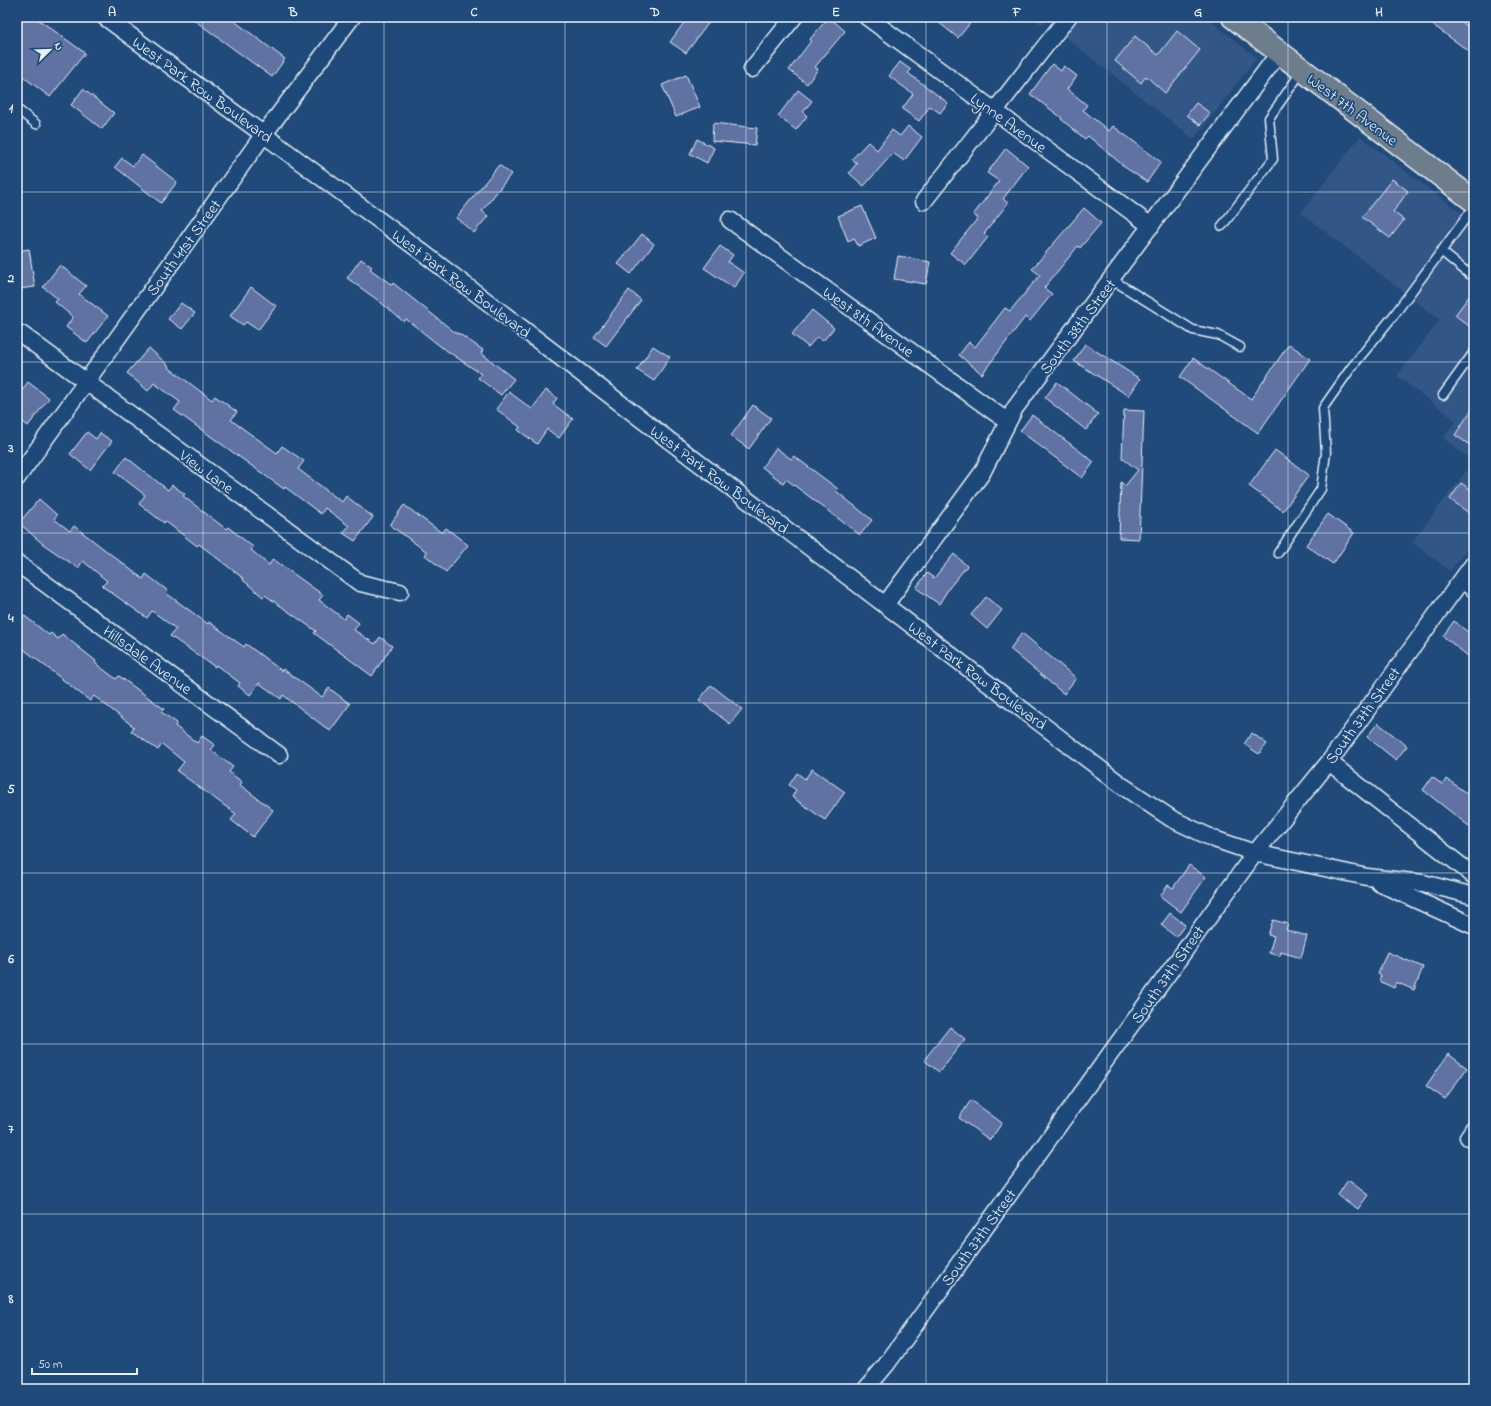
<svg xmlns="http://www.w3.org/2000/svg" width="1491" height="1406" viewBox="0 0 1491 1406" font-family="'Indie Flower',sans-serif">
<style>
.built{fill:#325686}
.building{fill:#5f72a2;stroke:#e8f1f8}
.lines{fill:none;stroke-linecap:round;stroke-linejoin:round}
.service-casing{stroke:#e8f1f8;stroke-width:11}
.minor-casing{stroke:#e8f1f8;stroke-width:19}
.primary-casing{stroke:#e8f1f8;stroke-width:25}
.service{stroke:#1f4a7a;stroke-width:8}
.minor{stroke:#1f4a7a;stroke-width:16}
.primary{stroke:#6d7d8c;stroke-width:22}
.grid{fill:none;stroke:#e8f1f8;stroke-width:1;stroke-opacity:0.55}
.labels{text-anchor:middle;stroke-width:3.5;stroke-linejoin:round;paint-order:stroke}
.street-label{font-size:16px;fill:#e8f1f8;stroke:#1f4a7a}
.neatline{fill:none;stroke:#e8f1f8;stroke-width:1.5}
.grid-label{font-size:13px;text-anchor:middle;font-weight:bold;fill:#e8f1f8}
</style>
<rect width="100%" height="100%" fill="#1f4a7a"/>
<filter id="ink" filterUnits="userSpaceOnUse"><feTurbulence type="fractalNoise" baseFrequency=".025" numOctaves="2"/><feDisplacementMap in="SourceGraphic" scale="8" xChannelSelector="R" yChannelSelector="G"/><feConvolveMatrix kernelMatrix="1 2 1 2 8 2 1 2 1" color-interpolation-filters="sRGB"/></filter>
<g filter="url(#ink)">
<path class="built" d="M1031,17H1049L1043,26Z
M1074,17H1206L1257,58L1194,139L1061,34Z
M1360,136L1474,223V540L1450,571L1412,542L1473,462L1443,438L1456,421L1397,376L1440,320L1301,213Z"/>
<path class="building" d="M17,17H35L85,53L50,97L17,72Z
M190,17H229L285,59L272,77Z
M688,17H713L686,53L670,42Z
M829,17L845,31L815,67L818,69L807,84L789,70L811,41L810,39Z
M932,17H965L971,22L958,38Z
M1422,17H1455L1474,31V55Z
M1177,31L1200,50L1165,93L1146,76L1141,83L1115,61L1135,36L1158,55Z
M900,62L911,70L908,73L948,103L940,113L930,106L919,121L902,109L913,94L889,76Z
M1052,64L1061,71L1064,66L1077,76L1067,89L1087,105L1083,110L1109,131L1113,126L1161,162L1147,182L1126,168L1088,136L1085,139L1061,119L1062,118L1030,94Z
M686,75L700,107L676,117L662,85Z
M83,89L114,113L102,129L71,105Z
M798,90L812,101L803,112L807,116L796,130L778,116Z
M1196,103L1210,113L1200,125L1187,115Z
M713,123L757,128L755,145L712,141Z
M908,126L922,137L904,161L893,153L864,186L849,173L857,163L852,159L868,142L877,150L892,130L900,136Z
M697,139L714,148L707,163L690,154Z
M1006,148L1028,166L1003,199L1008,203L984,234L988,237L966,265L950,253L978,218L973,215L999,181L987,173Z
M142,155L177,182L161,203L115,167L122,158L133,166Z
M499,165L511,174L482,211L488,216L474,233L456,218Z
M1392,179L1408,191L1393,212L1404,220L1390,238L1362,217Z
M862,206L876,238L858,246L854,238L848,241L838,216Z
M1084,208L1101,223L1080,248L1078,246L1044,288L1052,294L1030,321L1025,317L982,374L959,355L969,342L975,347L1005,308L1010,311L1040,275L1032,269Z
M642,234L654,244L631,274L618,264Z
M720,246L733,255L728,262L744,273L734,288L704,268Z
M29,249L35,287L18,289L17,251Z
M898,256L930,262L926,284L894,279Z
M361,259L372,267L370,269L392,285L393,283L457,334L458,333L483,350L481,353L514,379L501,395L478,378L481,374L440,346L406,319L404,322L379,301L347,278Z
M60,265L86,286L79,294L108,316L87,343L66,327L73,317L55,302L58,299L43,287Z
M251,287L276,306L258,330L246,322L243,325L230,316Z
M629,290L641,300L606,346L594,337Z
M1474,290V330L1455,315Z
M181,303L195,313L182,329L168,319Z
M812,310L834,328L823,341L817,337L808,347L792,334Z
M1085,344L1140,379L1129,396L1074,361Z
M1289,344L1310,359L1258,433L1180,377L1193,358L1251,399Z
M653,346L670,357L654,381L637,370Z
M149,348L169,366L168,367L212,400L215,396L237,412L231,420L277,453L282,446L304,461L298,469L342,502L346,496L373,517L355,541L343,533L349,526L325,508L321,514L285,487L284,489L174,410L180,402L154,383L148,391L127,373Z
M28,382L49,398L28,426L17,417V397Z
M1057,382L1098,414L1086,430L1045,398Z
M546,390L557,398L553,404L573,419L559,438L547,429L537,444L518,430L520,427L496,409L509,392L532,409Z
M753,405L771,418L749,449L731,436Z
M1474,406V448L1455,435Z
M1124,410L1144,411L1139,539L1119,538L1121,482L1125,486L1138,470L1122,458Z
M1032,415L1094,462L1082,478L1020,431Z
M87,432L96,439L100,433L112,441L90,470L70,454Z
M776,448L791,459L794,456L838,489L836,491L872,520L860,535L786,479L783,483L762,467Z
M1275,450L1309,475L1283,511L1249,486Z
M126,457L168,490L172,485L185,494L183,496L226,529L228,527L253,547L251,550L269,565L273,559L323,595L319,600L344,619L347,614L359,623L354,630L375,644L380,637L392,646L372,676L314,633L316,631L265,595L263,597L243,580L244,579L199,544L197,546L165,521L164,523L139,504L145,495L115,472Z
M1461,483L1474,492V517L1450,499Z
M39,499L57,515L54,519L70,531L74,526L143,579L146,574L168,591L166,593L208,624L209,622L244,647L246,644L282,671L283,669L322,697L329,688L350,704L330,731L283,695L281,699L259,683L250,695L238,686L240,683L216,665L215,667L170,636L176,629L152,611L147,618L102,586L107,581L83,561L78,568L43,544L19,523Z
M404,505L442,533L446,528L468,545L446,572L425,555L427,552L390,525Z
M1328,514L1354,533L1333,564L1306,545Z
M954,554L967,566L949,588L939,604L916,588L927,573L934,578Z
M986,597L1002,610L987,629L971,615Z
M17,610L49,635L51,633L58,639L62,634L96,661L95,663L116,679L119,676L164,709L161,712L177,723L175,726L197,743L202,736L215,745L211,750L233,767L229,772L242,782L240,785L273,810L253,837L231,820L236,814L177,771L184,762L162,744L158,750L131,731L134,727L94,696L90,701L17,644Z
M1454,621L1474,637V661L1443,636Z
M1022,633L1076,678L1064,694L1010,649Z
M711,685L742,709L730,724L699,700Z
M1378,723L1407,746L1396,760L1367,737Z
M1252,733L1267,744L1259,754L1244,744Z
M812,769L845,792L825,820L792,797L796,790L789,785L797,773L805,779Z
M1432,777L1443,785L1447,779L1474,799V830L1423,790Z
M1189,865L1206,877L1181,912L1160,896L1168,885L1173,888Z
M1170,913L1185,925L1176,937L1161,925Z
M1273,920L1288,924L1286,930L1307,936L1301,958L1281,952L1280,956L1269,953L1274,936L1268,935Z
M1387,952L1423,967L1414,990L1396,982L1394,988L1379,981L1381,976L1378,974Z
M950,1027L965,1039L939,1072L924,1060Z
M1448,1054L1467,1068L1445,1099L1426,1086Z
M971,1100L1002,1123L990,1140L959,1118Z
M1348,1180L1368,1195L1358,1209L1338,1195Z"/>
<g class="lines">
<g class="service-casing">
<path id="service" d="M17,109L36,124
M1222,226L1273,159L1269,118L1302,71
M1441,251L1469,274L1474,267
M1111,279L1193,330L1218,335L1240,347
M1443,395L1474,352
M1278,553L1321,489L1326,453L1323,408L1351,368L1394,315L1474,207"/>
</g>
<g class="minor-casing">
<path id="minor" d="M105,17L418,249L1124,787L1172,819L1214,839L1255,853L1367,877L1423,883L1474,896
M867,17L1151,226
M752,69L794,17
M924,201L1068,17
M730,220L1008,422
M21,334L360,583L400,592
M17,478L264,134L352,17
M17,563L279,755
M1462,580L1474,589
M885,605L982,473L1015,408L1279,53
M1329,762L1474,876
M1379,883L1474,926
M1468,1137L1474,1128
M866,1389L886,1365L1255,853L1329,762L1474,563"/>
</g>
<g class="primary-casing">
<path id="primary" d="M1233,17L1474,201"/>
</g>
<use href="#service" class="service"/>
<use href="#minor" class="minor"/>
<use href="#primary" class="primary"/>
</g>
</g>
<path class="grid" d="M203,17V1389M384,17V1389M565,17V1389M746,17V1389M926,17V1389M1107,17V1389M1288,17V1389M17,192H1474M17,362H1474M17,533H1474M17,703H1474M17,873H1474M17,1044H1474M17,1214H1474"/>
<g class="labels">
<g class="street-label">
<text transform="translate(203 89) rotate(36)" y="6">West Park Row Boulevard</text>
<text transform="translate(1353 109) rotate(37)" y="6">West 7th Avenue</text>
<text transform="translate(1009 122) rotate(36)" y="6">Lynne Avenue</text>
<text transform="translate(183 247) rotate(-54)" y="6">South 41st Street</text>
<text transform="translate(462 283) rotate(37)" y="6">West Park Row Boulevard</text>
<text transform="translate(869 321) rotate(36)" y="6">West 8th Avenue</text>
<text transform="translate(1077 326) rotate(-53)" y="6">South 38th Street</text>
<text transform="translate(207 471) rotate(36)" y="6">View Lane</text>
<text transform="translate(720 479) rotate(37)" y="6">West Park Row Boulevard</text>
<text transform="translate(148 659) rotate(36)" y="6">Hillsdale Avenue</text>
<text transform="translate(978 675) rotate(37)" y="6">West Park Row Boulevard</text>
<text transform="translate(1362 715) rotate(-54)" y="6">South 37th Street</text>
<text transform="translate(1167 974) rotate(-55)" y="6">South 37th Street</text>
<text transform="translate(978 1237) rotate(-54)" y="6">South 37th Street</text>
</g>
</g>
<rect width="1491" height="1406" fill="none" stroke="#1f4a7a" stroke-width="44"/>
<g transform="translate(50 50) rotate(67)" stroke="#1f4a7a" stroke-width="3" paint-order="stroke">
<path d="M0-3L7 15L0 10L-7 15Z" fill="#e8f1f8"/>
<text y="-6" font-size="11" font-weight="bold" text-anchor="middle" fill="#e8f1f8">N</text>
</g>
<path d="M32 1368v6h105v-6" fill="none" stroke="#e8f1f8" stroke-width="2"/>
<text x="38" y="1368" font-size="12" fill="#e8f1f8" stroke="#1f4a7a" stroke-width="3" paint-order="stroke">50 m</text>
<rect x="22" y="22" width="1447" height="1362" class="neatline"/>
<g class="grid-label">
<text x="112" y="16">A</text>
<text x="293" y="16">B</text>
<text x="474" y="16">C</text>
<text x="655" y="16">D</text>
<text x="836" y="16">E</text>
<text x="1017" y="16">F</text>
<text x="1198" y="16">G</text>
<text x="1379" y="16">H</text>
<text x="11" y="112">1</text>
<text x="11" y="282">2</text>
<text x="11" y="452">3</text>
<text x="11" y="622">4</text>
<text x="11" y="793">5</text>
<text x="11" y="963">6</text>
<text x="11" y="1133">7</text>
<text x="11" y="1303">8</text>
</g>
</svg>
